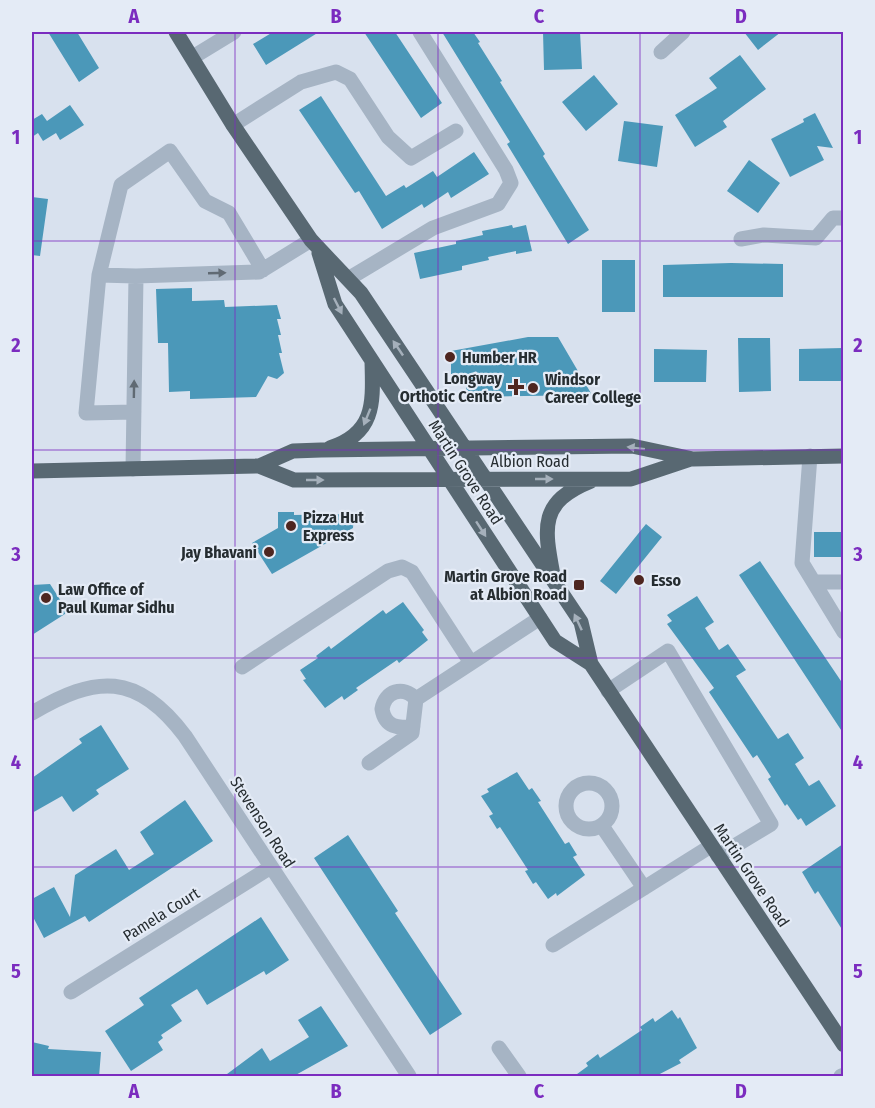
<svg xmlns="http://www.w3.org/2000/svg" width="875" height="1108" viewBox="0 0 875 1108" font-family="'Fira Sans Condensed',sans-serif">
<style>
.building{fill:#4b98b9}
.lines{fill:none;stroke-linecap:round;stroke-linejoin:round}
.minor{stroke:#a6b4c4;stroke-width:15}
.major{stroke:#586872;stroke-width:15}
.oneway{fill:#606a73}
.oneway2{fill:#a5b0bb}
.grid{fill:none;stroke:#7b2cbf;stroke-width:1.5;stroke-opacity:0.55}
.poi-dot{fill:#4e2620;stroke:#e4ebf6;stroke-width:2}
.labels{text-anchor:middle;stroke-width:4.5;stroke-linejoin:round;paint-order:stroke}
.poi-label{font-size:16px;font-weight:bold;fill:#262d31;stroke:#e4ebf6;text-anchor:start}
.street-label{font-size:16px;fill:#262d31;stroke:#e4ebf6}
.neatline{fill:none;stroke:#7b2cbf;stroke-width:2}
.grid-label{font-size:20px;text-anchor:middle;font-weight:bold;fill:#7b2cbf}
</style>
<rect width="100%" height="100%" fill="#d8e1ee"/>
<path class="building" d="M48,32H77L99,68L79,82Z
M273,32H319L266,65L253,44Z
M364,32H395L442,103L421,118Z
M442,32H473L480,42L478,43L502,81L500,82L545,154L543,156L589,230L568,244L507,144L510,142Z
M543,32H580L582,69L544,70Z
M744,32H781L758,50Z
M740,55L766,89L723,121L727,127L695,147L675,115L717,88L709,78Z
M594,75L618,104L586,131L562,102Z
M321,96L386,196L404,185L406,188L433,171L437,177L474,152L489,174L451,198L448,192L424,208L422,204L382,229L359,191L355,193L299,110Z
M70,105L84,125L60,140L56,133L43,141L38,133L32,137V120L42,114L47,121Z
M815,113L833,148L817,146L824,160L790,177L771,139L804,122L803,119Z
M624,121L663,126L657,167L618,161Z
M749,160L780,183L758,213L727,191Z
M32,197L48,199L40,256L32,255Z
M512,225L513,228L526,225L532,251L516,254V251L488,257L489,260L462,266V270L420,279L414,253L456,244V241L483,235L482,231Z
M602,260H635V312H602Z
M731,263L783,264V297H663V265Z
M192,288V301L224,300L225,307L277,305L281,319H277L281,335H278L282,353H279L284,373L277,379L268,376L256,397L190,399V391L169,392L168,343H158L156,289Z
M528,337H558L592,395L467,397L466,385L459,386L458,374H451V351Z
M738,338H770L771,391L739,392Z
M843,348V381H799V349Z
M654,349L707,350L706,382H654Z
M278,512H294V515L354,514L353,528L272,574L252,543L278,528Z
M646,524L662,537L616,594L600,581Z
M814,532H843V557H814Z
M760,561L843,684V733L739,575Z
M50,584L68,612L32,635V585Z
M697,596L714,622L705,628L719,650L728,644L746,670L736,676L778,739L788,733L804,758L795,764L809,786L819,780L836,806L806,826L801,818L798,820L787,804L785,806L768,779L771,777L757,755L753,758L709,692L714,688L667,624L672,621L667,615Z
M403,602L424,630L422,632L428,640L399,663L397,660L356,688L358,690L344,700L342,696L325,708L303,680L306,679L300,670L318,658L316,656L329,646L331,649L383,610L386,614Z
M101,725L129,769L96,790L99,794L73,812L62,796L32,813V778L82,743L79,739Z
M517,772L529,790L532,788L541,801L538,802L565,844L569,842L577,855L573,857L585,875L557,896L556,893L548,899L536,882L533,884L525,871L528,870L500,827L497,829L489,816L493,814L481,796L489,792L487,789Z
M185,800L213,841L89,922L85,916L44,938L32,915V899L54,887L70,917L75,875L116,849L129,870L154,854L140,832Z
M348,835L398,911L395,913L462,1014L430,1035L314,858Z
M843,844V931L818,891L815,894L802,872Z
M261,917L289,960L266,975L264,971L207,1005L197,989L171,1005L182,1021L161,1035L163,1038L158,1042L163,1050L131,1071L105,1031L144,1005L139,998Z
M321,1006L348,1046L292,1077H223L262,1048L270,1061L309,1037L298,1020Z
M672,1010L678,1019L680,1017L697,1048L679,1060L681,1063L654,1077H573L588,1066L586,1063L598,1054L600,1058L642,1030L640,1027L653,1018L655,1022Z
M32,1042L49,1046L48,1049L101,1052L99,1077H32Z"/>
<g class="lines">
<path class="minor" d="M661,52L683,32
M193,57L234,32
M233,125L301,82L336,72L350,79L388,137L411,158L456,131
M741,239L764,235L816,238L833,218H844
M99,275L121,185L170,151L205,201L229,213L263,270
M348,279L433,228L498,204L511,183L506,170L420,32
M134,412L86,413L99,275L136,276
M810,456L802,563L844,632
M133,469L136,276L259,272L311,240
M814,582H844
M242,667L388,571L402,567L412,572L471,663
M608,691L668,651L771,824L718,856
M416,699L540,618
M32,713C96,675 137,672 185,736L409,1076
M413,726C398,729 385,727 382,709C385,691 403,685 416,699
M369,763L412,733L416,699
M566 806a23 23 0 1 1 46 0a23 23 0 1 1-46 0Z
M602,826L644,888
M553,945L711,846
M71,992L271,867
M499,1048L519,1076
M841,1076L844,1075"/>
<path class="major" d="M176,32L233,125L311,240L361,293L581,622L591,664L844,1045
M319,253L335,304L555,641L591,664
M330,448C376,433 373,402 372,361
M259,466L294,480L631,479L691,459
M32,471L259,466L293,451L321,450L632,446L693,459L844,456
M553,575C544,527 539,502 591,481"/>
</g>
<defs><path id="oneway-solid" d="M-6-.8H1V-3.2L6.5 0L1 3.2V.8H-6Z" transform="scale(1.5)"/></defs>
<g class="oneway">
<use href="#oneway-solid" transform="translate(217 273) rotate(-2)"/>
<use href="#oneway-solid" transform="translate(134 389) rotate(-89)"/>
</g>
<g class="oneway2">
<use href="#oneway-solid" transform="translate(338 306) rotate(63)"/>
<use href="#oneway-solid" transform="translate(398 348) rotate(-124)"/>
<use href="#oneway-solid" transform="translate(367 417) rotate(112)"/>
<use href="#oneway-solid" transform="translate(636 448) rotate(-173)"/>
<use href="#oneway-solid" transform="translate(544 479)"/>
<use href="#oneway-solid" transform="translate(315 480)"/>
<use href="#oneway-solid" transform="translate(481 529) rotate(57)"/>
<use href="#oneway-solid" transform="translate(578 622) rotate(-115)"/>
</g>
<path class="grid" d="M235,32V1076M438,32V1076M640,32V1076M32,241H844M32,450H844M32,658H844M32,867H844"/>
<g class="poi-dot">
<circle cx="450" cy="357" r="6"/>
<path d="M513 378h6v6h6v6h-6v6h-6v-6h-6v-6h6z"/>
<circle cx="533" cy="388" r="6"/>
<circle cx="291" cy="526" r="6"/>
<circle cx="269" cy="552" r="6"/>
<circle cx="639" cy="580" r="6"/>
<rect x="573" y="579" width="12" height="12" rx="3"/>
<circle cx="46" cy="598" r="6"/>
</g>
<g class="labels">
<g class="poi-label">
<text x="462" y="363">Humber HR</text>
<text x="502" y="384" text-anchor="end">Longway<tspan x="502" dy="18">Orthotic Centre</tspan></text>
<text x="545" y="385">Windsor<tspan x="545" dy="18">Career College</tspan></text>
<text x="303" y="523">Pizza Hut<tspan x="303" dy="18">Express</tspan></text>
<text x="257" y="558" text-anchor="end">Jay Bhavani</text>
<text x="567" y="582" text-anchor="end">Martin Grove Road<tspan x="567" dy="18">at Albion Road</tspan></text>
<text x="651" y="586">Esso</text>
<text x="58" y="595">Law Office of<tspan x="58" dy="18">Paul Kumar Sidhu</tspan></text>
</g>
<g class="street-label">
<text x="530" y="467">Albion Road</text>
<text transform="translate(466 472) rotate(57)" y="6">Martin Grove Road</text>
<text transform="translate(263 822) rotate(57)" y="6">Stevenson Road</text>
<text transform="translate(752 875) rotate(56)" y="6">Martin Grove Road</text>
<text transform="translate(161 914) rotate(-32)" y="6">Pamela Court</text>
</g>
</g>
<rect width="875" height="1108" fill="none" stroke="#e4ebf6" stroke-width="66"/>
<rect x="33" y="33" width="809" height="1042" class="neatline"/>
<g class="grid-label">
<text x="134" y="23">A</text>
<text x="336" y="23">B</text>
<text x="539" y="23">C</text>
<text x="741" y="23">D</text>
<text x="16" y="144">1</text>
<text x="858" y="144">1</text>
<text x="16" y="352">2</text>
<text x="858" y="352">2</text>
<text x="16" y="561">3</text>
<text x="858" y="561">3</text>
<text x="16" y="769">4</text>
<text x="858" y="769">4</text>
<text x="16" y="978">5</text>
<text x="858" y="978">5</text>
<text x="134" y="1098">A</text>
<text x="336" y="1098">B</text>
<text x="539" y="1098">C</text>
<text x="741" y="1098">D</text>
</g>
</svg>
